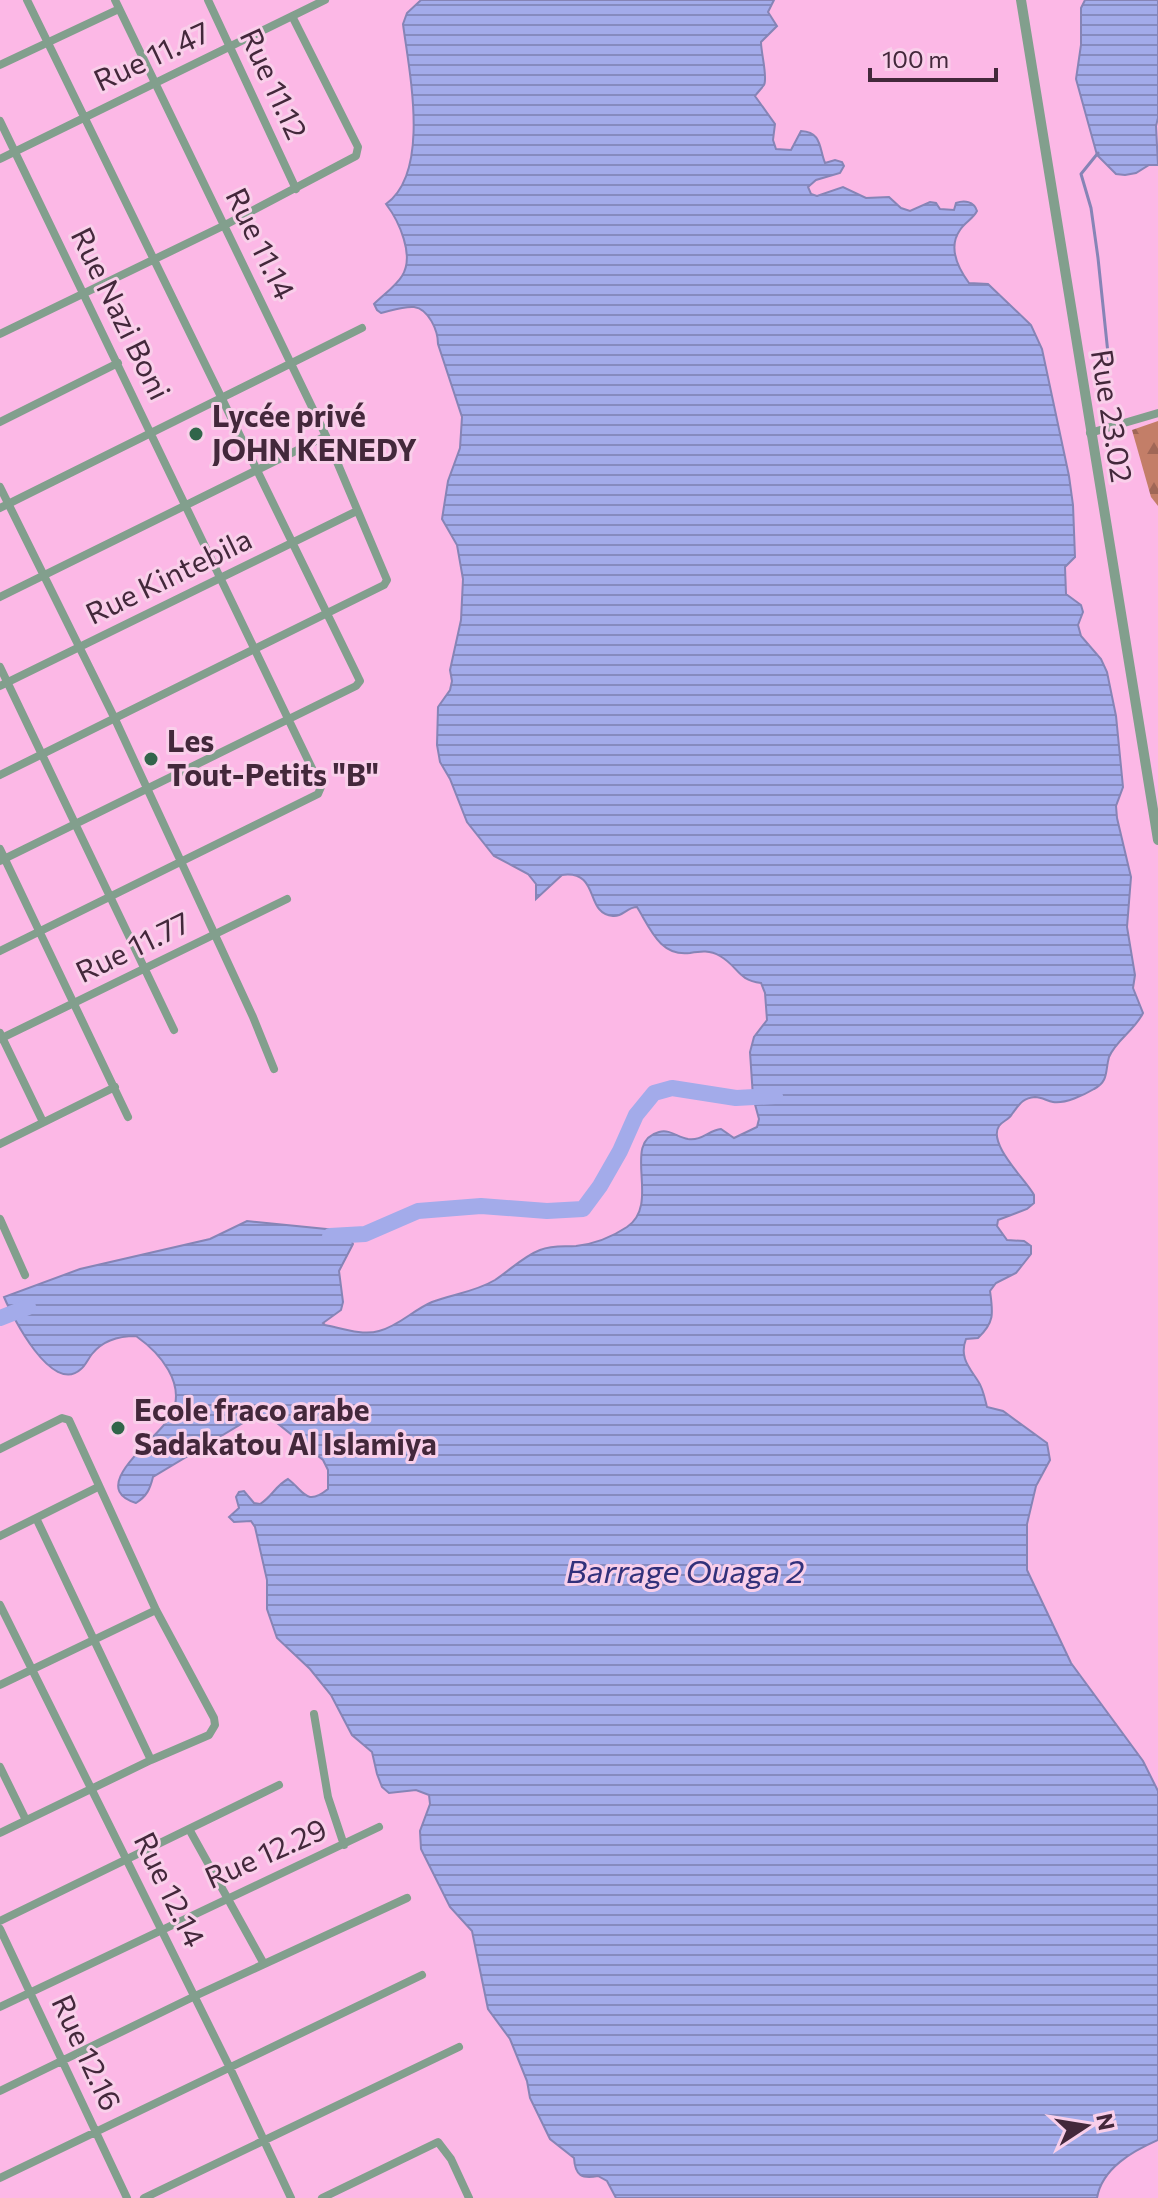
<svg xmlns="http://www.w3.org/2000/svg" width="1158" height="2198" viewBox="0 0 1158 2198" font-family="Commissioner,sans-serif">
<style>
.forest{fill:url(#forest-firs)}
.water{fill:url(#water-rules);stroke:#8684b6;stroke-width:2}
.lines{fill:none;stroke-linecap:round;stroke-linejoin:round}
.stream{stroke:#8684b6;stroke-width:3}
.river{stroke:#a3abea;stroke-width:16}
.minor{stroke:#829f8d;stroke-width:8}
.tertiary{stroke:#829f8d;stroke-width:10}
.poi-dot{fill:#31654a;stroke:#f9cfea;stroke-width:3}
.labels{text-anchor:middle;stroke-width:6;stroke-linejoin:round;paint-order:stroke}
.street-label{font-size:30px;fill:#43283b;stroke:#f9cfea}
.poi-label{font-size:30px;font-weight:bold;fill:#43283b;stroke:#f9cfea;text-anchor:start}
.water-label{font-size:32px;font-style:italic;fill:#32317b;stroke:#f9cfea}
</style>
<defs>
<pattern id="forest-firs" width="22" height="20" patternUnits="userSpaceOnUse" patternTransform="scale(2)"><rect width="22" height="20" fill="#c37e68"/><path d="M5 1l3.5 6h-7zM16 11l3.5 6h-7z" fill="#a06757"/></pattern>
<pattern id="water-rules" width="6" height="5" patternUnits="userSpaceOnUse" patternTransform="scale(2)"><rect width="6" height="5" fill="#a3abea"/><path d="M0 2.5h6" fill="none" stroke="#868bbf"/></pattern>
</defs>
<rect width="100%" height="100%" fill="#fcb8e6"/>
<path class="forest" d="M1158,421V506L1151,497L1132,430Z"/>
<path class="water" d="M421,0H774L768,12L777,26L761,42C761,53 768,78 764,85C761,89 758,92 755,96L775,124L773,140L776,149L791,150L801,131C822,132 819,148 825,163L835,160L842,162L844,166L840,173L816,180L808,187L811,194L817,196L843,187L866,198L889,197L901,208L910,211L930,202L936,203L940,209L954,210L956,203C964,200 974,201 977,211C973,219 965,222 960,230C948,247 958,268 969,283L988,284L1031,325L1042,349L1069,476L1073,505L1075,557L1065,567L1066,594L1081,605L1083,612L1078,625L1081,636L1101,659L1107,672L1116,716L1123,787L1116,806L1117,818L1131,877L1127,927L1135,975L1133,988L1143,1013C1135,1030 1116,1040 1109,1057C1105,1071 1109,1081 1094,1089C1084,1095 1065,1104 1053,1102C1047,1101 1042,1097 1035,1097C1022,1098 1019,1105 1012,1114C1009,1120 1002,1121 999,1126C987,1144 1027,1181 1034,1195V1203L1027,1209L998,1220L997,1226L1007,1240L1024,1241L1031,1246V1254L1016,1273L996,1283L990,1291C993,1313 995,1322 978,1338L966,1339C959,1357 969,1367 978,1381C983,1388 985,1399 987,1407L1003,1411L1047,1443L1050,1460L1036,1486L1027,1524V1570L1071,1663L1143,1761L1158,1791V2140C1133,2151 1102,2168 1097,2198H616L607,2181L598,2176C582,2179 575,2176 574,2158L550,2139L530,2098L527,2081L510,2039L488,2009L472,1931L450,1907L421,1849L420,1831L430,1804L429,1795L416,1790L389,1793L382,1787L377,1774L372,1752L352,1735L331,1695L310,1669L277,1638L267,1609V1580L255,1527L251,1521L234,1522L229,1517L239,1508L236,1497L239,1492L244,1491L254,1503L260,1504C272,1497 275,1486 288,1479C304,1491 306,1507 328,1489V1470L323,1460L267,1415L258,1414L153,1477C150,1489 147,1496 136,1503C84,1487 161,1437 172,1414C186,1383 160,1353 136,1336C119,1336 103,1340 92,1354C88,1359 85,1366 81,1369C52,1396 12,1316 4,1297L80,1269L210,1239L247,1221L346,1231L353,1244L339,1271L343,1302L341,1310L323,1323L325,1325C341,1328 362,1336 379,1331C399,1326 413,1310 432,1302C453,1294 475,1292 495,1280C510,1270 524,1256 540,1250C553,1245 564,1247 576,1246C594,1244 612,1237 627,1227C662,1204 620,1142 659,1132C670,1129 677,1137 688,1139C702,1141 709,1130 721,1129L734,1138L757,1127L759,1119L753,1097L750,1052L754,1037L767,1020L765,993L761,983C737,980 739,967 720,956C710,950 701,951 690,953C660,957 650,928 637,907C627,907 623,917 613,916C584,914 601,870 562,875L536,899V884L528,874L494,856L467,822L450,779L440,762L437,745L438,707L450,690L452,681L450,670L461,620L463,579L457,545L442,519L448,481L460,448L462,417L438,344C438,331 429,309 414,307C404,306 390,311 381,313L377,310L374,304C383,295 396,286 402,276C415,256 399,221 386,204C431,172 409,71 403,24L407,13Z
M1085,0H1158V118L1156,126L1158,165H1149L1136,173L1125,175L1116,174L1097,155L1076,79L1081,45V8Z"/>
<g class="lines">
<path class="stream" d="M1098,153L1081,174L1091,208L1098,258L1109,363"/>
<path class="river" d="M330,1236L365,1234L418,1211L481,1206L547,1211L583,1209L600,1186L620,1151L636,1115L654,1093L672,1088L736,1098L775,1096
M0,1318L28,1307"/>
<path class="minor" d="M208,0L296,189
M0,65L119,9
M0,121L321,787L318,794L0,951
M0,159L325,0
M0,334L225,225L356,156L358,147L292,16
M0,422L118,363
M1090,433L1158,413
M0,487L114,717L253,1017L274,1069
M0,508L362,328
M0,597L326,436
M0,667L174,1030
M0,686L357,511
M0,775L384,585L387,580L326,436L115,0
M0,849L128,1117
M0,861L356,686L360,681L27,0
M0,1033L43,1122
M0,1039L287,899
M0,1144L115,1087
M0,1219L25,1275
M0,1449L62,1418L69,1420L156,1610L214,1718L215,1725L209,1735L151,1760L0,1833
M37,1520L151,1760
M0,1536L98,1487
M0,1605L229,2066L291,2198
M0,1685L156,1610
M314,1714L328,1797L344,1845
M0,1767L26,1820
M189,1829L264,1964
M0,1921L279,1785
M0,1929L127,2198
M0,2007L379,1827
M0,2091L195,1996L407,1898
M0,2178L422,1975
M144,2198L459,2047
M322,2198L438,2142L451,2159L469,2198"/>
<path class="tertiary" d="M1021,0L1158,840"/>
</g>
<g class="poi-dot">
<circle cx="196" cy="434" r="8"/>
<circle cx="151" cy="759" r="8"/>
<circle cx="118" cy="1428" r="8"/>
</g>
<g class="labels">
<g class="street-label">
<text transform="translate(152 57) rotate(-25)" y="10">Rue 11.47</text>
<text transform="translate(273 84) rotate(65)" y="10">Rue 11.12</text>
<text transform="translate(260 244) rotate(64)" y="10">Rue 11.14</text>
<text transform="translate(120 314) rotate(64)" y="10">Rue Nazi Boni</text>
<text transform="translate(1111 416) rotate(81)" y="10">Rue 23.02</text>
<text transform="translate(169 577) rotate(-26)" y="10">Rue Kintebila</text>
<text transform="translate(133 948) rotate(-26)" y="10">Rue 11.77</text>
<text transform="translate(266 1854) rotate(-24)" y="10">Rue 12.29</text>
<text transform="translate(169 1890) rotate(64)" y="10">Rue 12.14</text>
<text transform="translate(86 2053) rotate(65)" y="10">Rue 12.16</text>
</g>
<g class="poi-label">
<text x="212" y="427">Lycée privé<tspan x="212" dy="34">JOHN KENEDY</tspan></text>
<text x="167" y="752">Les<tspan x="167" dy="34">Tout-Petits "B"</tspan></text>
<text x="134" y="1421">Ecole fraco arabe<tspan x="134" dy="34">Sadakatou Al Islamiya</tspan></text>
</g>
<g class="water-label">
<text x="685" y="1583">Barrage Ouaga 2</text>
</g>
</g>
<g transform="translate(1086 2126) rotate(78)" stroke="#f9cfea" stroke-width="6" paint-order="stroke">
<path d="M0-6L14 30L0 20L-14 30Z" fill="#43283b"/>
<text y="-12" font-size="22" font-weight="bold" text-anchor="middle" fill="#43283b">N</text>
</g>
<path d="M870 68v12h126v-12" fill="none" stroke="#43283b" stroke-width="4"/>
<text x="882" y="68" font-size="24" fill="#43283b" stroke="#f9cfea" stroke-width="6" paint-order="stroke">100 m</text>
</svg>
